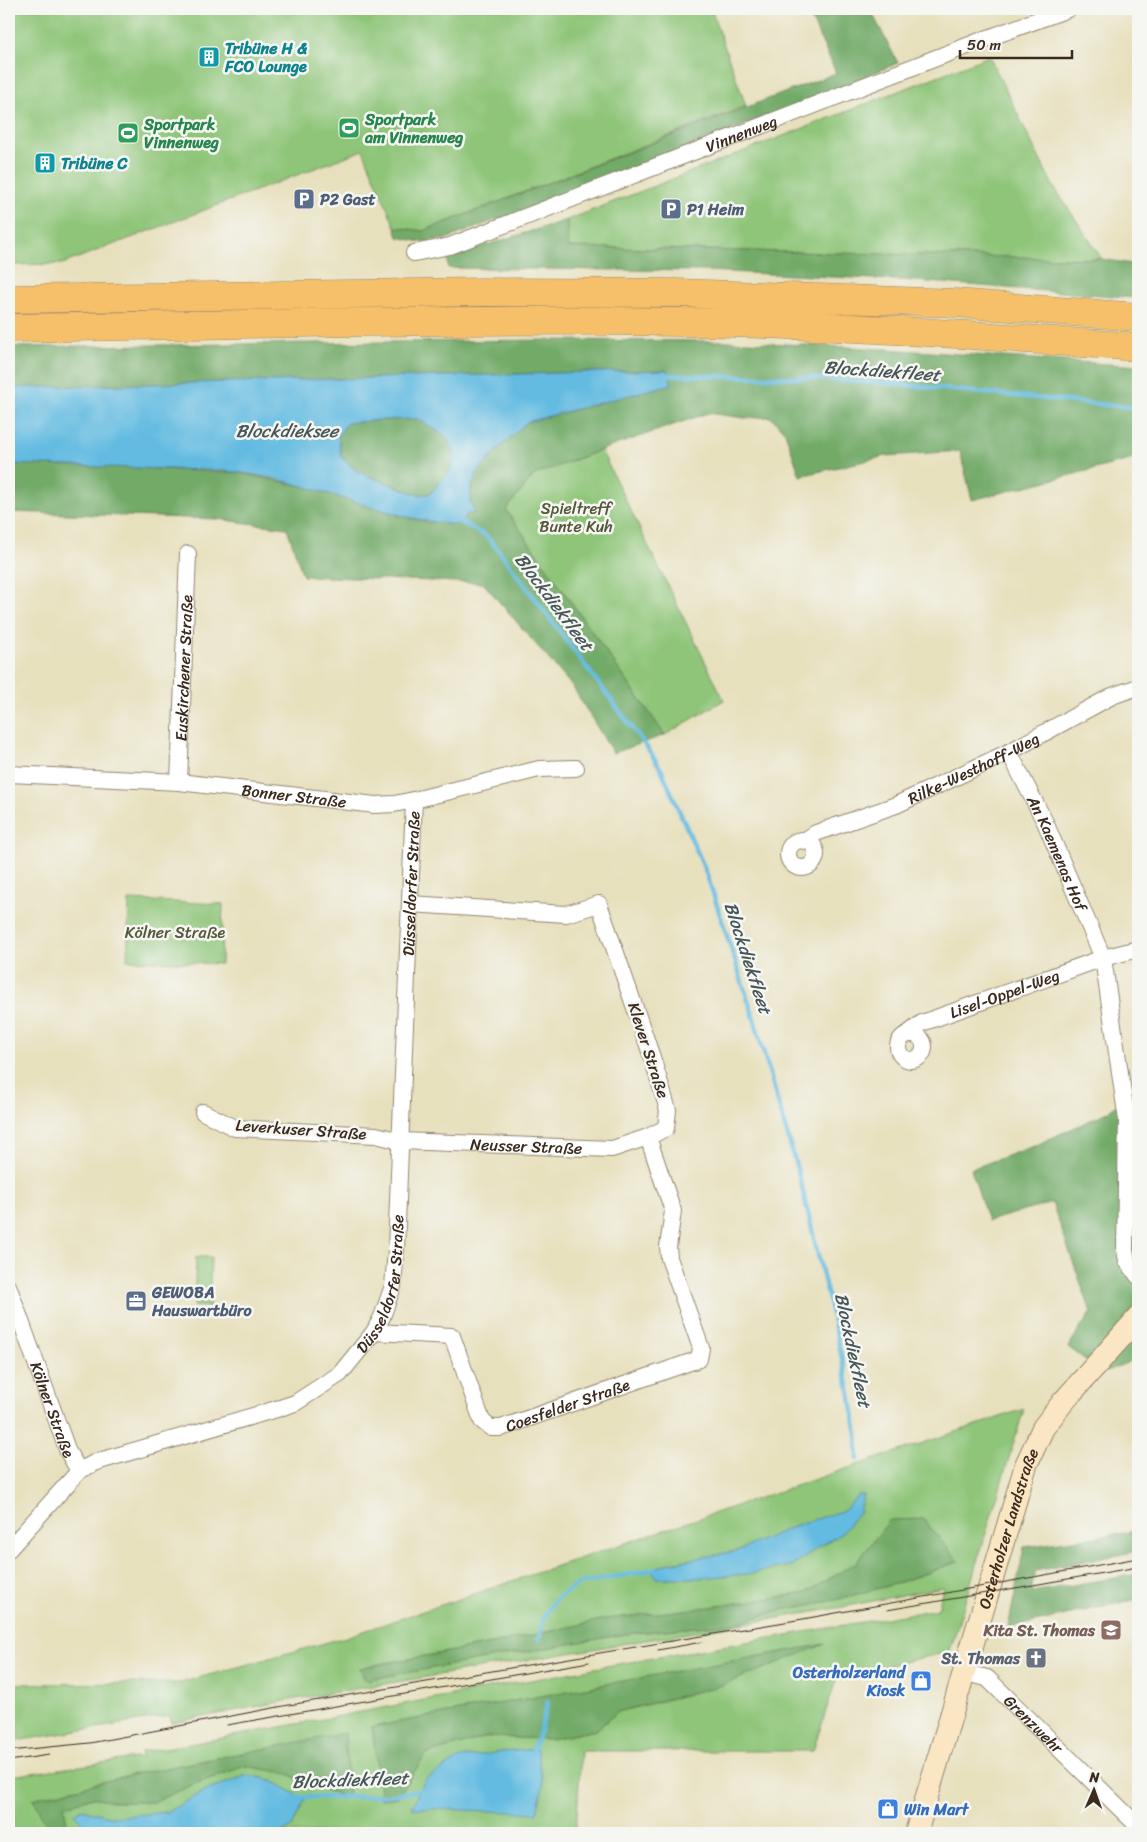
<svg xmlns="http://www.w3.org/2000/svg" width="1147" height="1842" viewBox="0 0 1147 1842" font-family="Sriracha,sans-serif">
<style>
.green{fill:#8ec578;stroke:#64784b;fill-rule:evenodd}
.forest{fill:#72aa68;stroke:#566a43}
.water{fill:#64bbe1;stroke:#507280;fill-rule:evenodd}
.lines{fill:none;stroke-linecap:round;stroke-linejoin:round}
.stream{stroke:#64bbe1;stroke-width:4.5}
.street-casing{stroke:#91856e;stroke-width:18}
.secondary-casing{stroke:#91856e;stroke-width:24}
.highway-casing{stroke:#91856e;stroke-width:29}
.street{stroke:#fff;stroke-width:16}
.secondary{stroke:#fbe6c4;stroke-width:22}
.highway{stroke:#f6c06b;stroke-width:28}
.tram{stroke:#3b2a1e;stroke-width:1}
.labels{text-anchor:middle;stroke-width:5;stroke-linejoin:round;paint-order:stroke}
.culture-label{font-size:16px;font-weight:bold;fill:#0d838f;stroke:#f6f6f2;text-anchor:start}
.leisure-label{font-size:16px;font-weight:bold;fill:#27864d;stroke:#f6f6f2;text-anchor:start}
.street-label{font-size:16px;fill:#3b2a1e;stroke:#f6f6f2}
.service-label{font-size:16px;font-weight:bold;fill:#4e5e75;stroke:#f6f6f2;text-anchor:start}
.park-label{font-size:16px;fill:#545839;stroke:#f6f6f2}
.education-label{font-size:16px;font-weight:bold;fill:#785e54;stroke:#f6f6f2;text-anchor:end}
.worship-label{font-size:16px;font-weight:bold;fill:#5b616d;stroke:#f6f6f2;text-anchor:end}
.shop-label{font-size:16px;font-weight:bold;fill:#366cbe;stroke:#f6f6f2;text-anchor:end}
.water-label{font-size:18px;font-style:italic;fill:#475658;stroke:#f6f6f2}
</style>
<rect width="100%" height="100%" fill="#f6f6f2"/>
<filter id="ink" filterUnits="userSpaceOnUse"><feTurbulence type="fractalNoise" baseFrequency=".02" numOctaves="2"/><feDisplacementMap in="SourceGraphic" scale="10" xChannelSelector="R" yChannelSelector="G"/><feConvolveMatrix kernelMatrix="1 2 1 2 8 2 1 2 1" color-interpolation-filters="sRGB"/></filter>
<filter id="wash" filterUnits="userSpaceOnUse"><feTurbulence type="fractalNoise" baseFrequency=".0096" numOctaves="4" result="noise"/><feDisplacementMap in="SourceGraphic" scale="20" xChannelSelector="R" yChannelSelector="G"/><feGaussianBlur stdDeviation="1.12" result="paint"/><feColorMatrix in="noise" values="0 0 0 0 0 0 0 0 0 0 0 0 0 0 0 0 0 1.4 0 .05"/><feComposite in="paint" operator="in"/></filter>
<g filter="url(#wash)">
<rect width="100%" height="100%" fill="#e7e0bd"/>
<path class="green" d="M9,9H711L746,106L423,231L395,227L363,150L62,264L9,265Z
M989,56L1052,184L1102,259L567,247V220Z
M601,450L724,700L665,735L506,510L534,475Z
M129,900L223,904L221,964L127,960Z
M196,1257H211L209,1307L194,1306Z
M1024,1409L948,1657L939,1654L837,1677L813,1751H581L576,1833H9V1771L11,1776L142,1757L141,1752L201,1742L595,1668L938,1609L943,1587L843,1607L290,1700L172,1723L170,1716L9,1742V1684L180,1683L346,1637ZM890,1520L958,1562L895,1584L835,1600L777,1611L737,1623L626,1634L365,1680L360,1668L385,1663L497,1643L606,1619L711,1607L806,1593L857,1562ZM822,1645L692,1693L617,1712L596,1730L551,1739L487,1737L426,1754L372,1727ZM242,1753L349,1798L308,1784L286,1773L245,1766L197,1783L153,1802H118L93,1797L64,1806L33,1799L130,1775Z"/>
<path class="forest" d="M807,9H870L898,63L781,111L446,239L421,242L398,237L395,227L423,231L836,73Z
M567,220L568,247L1102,259L1138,265V298L916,281L706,271L448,268V257Z
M540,340L727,341L885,349L1138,366V458L972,500L960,451L886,456L800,476L785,432L771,417L745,418L708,413L601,450L534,475L506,510L665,735L613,753L572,686L483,583L303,576L287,528L216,519L9,512V464L81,465L241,473L311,488L404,517L431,523L470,502L471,488L478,472L501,446L527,422L672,384L667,370L9,388V347Z
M418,419L445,436L455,453L450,471L430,494L419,495L358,472L341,457L338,436L347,423L381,420Z
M1138,1088V1358L1103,1373L1068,1347L1091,1312L1052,1203L988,1221L971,1169L1034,1146L1108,1112Z
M923,1519L959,1561L895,1584L835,1600L777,1611L737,1623L626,1634L365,1680L360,1668L497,1643L606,1619L711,1607L806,1593L857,1562L890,1520Z
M1138,1531V1551L1035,1571L1031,1592L1138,1574V1599L1008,1628L1024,1547Z
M825,1644L723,1685L617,1712L596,1730L551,1739L487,1737L426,1754L398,1797L381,1799L372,1727Z
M345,1733L349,1798L308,1784L286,1773L245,1766L197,1783L153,1802H118L93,1797L64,1806L68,1832L49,1830L33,1799L130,1775Z"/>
<path class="water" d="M667,370L672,384L527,422L501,446L478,472L471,488L470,502L475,513L467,514L458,525C383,519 315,482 241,473C217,469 192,470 168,469C115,467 62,466 9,464V388ZM418,419L445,436L455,453L450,471L430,494L418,495L358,472L341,457L338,436L347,423L381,420Z
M858,1495H863L859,1512L842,1533L814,1550L794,1565L749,1574L700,1578H657L651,1570L670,1563L737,1551L797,1525L845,1510Z
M537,1749L543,1786L537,1813L411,1808L425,1780L460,1758L501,1752Z
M247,1775L268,1779L305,1799L292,1827L282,1833H94L74,1814L82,1809L113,1817L167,1812L201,1793Z"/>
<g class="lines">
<path class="stream" d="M664,375L809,378L884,383L1138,408
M457,520L486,536L500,552L648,749L661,769L706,872L753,1015L800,1179L833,1318L850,1394L857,1434L858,1459
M539,1640L543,1618L557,1598L578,1584L656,1569
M531,1755L540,1731L548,1702
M297,1797C337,1797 386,1799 424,1789"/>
</g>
</g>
<g filter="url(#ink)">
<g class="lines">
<g class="street-casing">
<g id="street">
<path id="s1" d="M414,253L450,246L980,41L1068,9"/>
<path id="s2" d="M1009,752L1045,822L1103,958L1127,1120L1125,1250L1127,1261L1138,1276"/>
<path id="s3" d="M9,774L179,782L375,805L394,804L414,800L539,769L576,768"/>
<path id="s4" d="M179,782L188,554"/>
<circle cx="802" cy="854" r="14"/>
<path id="s5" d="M804,841L816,833L896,805L1009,752L1112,696L1138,687"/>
<path id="s6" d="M909,1033L922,1023L1103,958L1138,949"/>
<circle cx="911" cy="1047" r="13"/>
<path id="s7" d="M203,1112L235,1128L376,1135L400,1141L612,1149L648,1137"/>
<path id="s8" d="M9,1288L68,1452L79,1471"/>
<path id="s9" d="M374,1332L452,1336L482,1421L491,1428H501L699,1359L701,1348L669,1258L668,1247L673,1211L648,1137L666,1128L668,1110L652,1057L599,904L566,914L410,904"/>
<path id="s10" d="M9,1549L79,1471L96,1462L280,1408L295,1403L340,1374L374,1332L382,1317L393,1286L396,1250L414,800"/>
<path id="s11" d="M965,1673L987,1678L1138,1826"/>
</g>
</g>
<g class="secondary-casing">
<g id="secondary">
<path id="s12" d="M916,1833L1026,1465L1043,1428L1063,1402L1138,1318"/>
</g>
</g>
<g class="highway-casing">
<path id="highway" d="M9,299L483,292L676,293L955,303L1138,317
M9,328C232,325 456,318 679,322C832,324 985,336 1138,347"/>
</g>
<use href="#street" class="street"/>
<use href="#secondary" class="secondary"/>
<use href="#highway" class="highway"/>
<path class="tram" d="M887,1610L1138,1567
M658,1650L702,1642
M227,1725L589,1662
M9,1751L90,1743L289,1705L803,1619L1138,1558
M9,1761L49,1755"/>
</g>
</g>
<defs>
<g id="building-square" transform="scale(1.125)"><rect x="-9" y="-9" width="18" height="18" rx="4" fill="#0f9aa8" stroke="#f6f6f2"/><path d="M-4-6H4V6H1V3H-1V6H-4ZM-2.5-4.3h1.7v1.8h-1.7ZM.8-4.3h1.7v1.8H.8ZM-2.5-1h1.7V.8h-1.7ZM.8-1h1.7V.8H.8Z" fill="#fff"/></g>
<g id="stadium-square" transform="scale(1.125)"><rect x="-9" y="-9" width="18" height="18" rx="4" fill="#2e9e5b" stroke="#f6f6f2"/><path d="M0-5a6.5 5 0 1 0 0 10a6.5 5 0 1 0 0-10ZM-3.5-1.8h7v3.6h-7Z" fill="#fff"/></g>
<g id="parking-square" transform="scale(1.125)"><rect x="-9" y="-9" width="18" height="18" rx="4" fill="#5c6f8a" stroke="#f6f6f2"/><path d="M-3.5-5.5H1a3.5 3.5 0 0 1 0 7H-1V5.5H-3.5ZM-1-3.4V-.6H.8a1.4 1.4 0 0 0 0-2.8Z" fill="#fff"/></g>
<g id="office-square" transform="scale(1.125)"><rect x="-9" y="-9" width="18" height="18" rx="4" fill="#5c6f8a" stroke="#f6f6f2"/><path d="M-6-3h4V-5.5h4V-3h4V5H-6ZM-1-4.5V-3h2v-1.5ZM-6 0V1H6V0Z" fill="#fff"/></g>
<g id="school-square" transform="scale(1.125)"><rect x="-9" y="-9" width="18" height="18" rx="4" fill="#8d6e63" stroke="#f6f6f2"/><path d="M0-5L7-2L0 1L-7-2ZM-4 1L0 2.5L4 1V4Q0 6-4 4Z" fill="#fff"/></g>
<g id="church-square" transform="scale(1.125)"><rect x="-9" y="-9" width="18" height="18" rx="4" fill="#6b7280" stroke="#f6f6f2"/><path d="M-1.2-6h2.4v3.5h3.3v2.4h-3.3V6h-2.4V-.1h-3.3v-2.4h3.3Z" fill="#fff"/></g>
<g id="shop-square" transform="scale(1.125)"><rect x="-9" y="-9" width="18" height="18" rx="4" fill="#3f7fe0" stroke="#f6f6f2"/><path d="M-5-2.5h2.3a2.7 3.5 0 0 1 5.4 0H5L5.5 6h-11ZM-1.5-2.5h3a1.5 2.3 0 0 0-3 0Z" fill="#fff"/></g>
</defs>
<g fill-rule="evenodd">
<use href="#building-square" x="209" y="57"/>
<use href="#stadium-square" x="349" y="128"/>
<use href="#stadium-square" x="128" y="133"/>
<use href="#building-square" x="45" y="163"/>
<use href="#parking-square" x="304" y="199"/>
<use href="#parking-square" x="671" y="209"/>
<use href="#office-square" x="136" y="1301"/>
<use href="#school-square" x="1111" y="1630"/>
<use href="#church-square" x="1036" y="1658"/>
<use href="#shop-square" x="921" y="1681"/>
<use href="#shop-square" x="888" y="1809"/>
</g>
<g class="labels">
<g class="culture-label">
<text x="225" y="54">Tribüne H &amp;<tspan x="225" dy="18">FCO Lounge</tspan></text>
<text x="61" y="169">Tribüne C</text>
</g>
<g class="leisure-label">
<text x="365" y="125">Sportpark<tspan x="365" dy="18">am Vinnenweg</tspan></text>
<text x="144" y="130">Sportpark<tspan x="144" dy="18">Vinnenweg</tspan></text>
</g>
<g class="street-label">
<text dy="6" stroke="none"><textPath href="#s1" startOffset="349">Vinnenweg</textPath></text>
<text dy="6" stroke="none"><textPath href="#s4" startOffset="114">Euskirchener Straße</textPath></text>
<text dy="6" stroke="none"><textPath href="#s5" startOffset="185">Rilke-Westhoff-Weg</textPath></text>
<text dy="6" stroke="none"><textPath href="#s3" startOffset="286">Bonner Straße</textPath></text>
<text dy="6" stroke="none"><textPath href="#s2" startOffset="112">An Kaemenas Hof</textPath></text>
<text dy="6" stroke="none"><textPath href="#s10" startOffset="892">Düsseldorfer Straße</textPath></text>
<text dy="6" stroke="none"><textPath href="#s6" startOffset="104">Lisel-Oppel-Weg</textPath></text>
<text transform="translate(649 1050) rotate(72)" y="6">Klever Straße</text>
<text transform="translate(301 1129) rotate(4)" y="6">Leverkuser Straße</text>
<text dy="6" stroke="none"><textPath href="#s7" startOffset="328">Neusser Straße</textPath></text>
<text dy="6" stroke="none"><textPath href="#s10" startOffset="488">Düsseldorfer Straße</textPath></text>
<text dy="6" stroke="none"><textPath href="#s9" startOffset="260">Coesfelder Straße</textPath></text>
<text dy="6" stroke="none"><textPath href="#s8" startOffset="129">Kölner Straße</textPath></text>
<text dy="6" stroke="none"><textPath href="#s12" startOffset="318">Osterholzer Landstraße</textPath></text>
<text dy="6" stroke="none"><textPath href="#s11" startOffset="88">Grenzwehr</textPath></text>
</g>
<g class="service-label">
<text x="320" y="205">P2 Gast</text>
<text x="687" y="215">P1 Heim</text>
<text x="152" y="1298">GEWOBA<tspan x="152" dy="18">Hauswartbüro</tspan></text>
</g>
<g class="park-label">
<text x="576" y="514">Spieltreff<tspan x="576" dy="18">Bunte Kuh</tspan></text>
<text x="175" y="938">Kölner Straße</text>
</g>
<g class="education-label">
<text x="1095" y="1636">Kita St. Thomas</text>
</g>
<g class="worship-label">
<text x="1020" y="1664">St. Thomas</text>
</g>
<g class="shop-label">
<text x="905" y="1678">Osterholzerland<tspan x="905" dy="18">Kiosk</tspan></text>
<text x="904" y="1815" text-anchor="start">Win Mart</text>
</g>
<g class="water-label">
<text transform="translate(882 371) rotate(4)" y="6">Blockdiekfleet</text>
<text x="287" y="437">Blockdieksee</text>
<text transform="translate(554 602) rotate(53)" y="6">Blockdiekfleet</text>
<text transform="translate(748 958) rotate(72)" y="6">Blockdiekfleet</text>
<text transform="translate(853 1350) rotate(78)" y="6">Blockdiekfleet</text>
<text transform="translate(350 1780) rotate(-2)" y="6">Blockdiekfleet</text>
</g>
</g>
<rect width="1147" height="1842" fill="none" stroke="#f6f6f2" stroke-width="30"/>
<g transform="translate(1094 1790) rotate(2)" stroke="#f6f6f2" stroke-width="4" paint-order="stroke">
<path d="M0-4L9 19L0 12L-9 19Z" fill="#3b2a1e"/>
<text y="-8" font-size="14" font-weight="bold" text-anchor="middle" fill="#3b2a1e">N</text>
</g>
<path d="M960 50v8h112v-8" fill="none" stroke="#3b2a1e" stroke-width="2.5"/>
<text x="967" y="50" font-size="15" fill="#3b2a1e" stroke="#f6f6f2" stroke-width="4" paint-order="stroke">50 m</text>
</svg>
